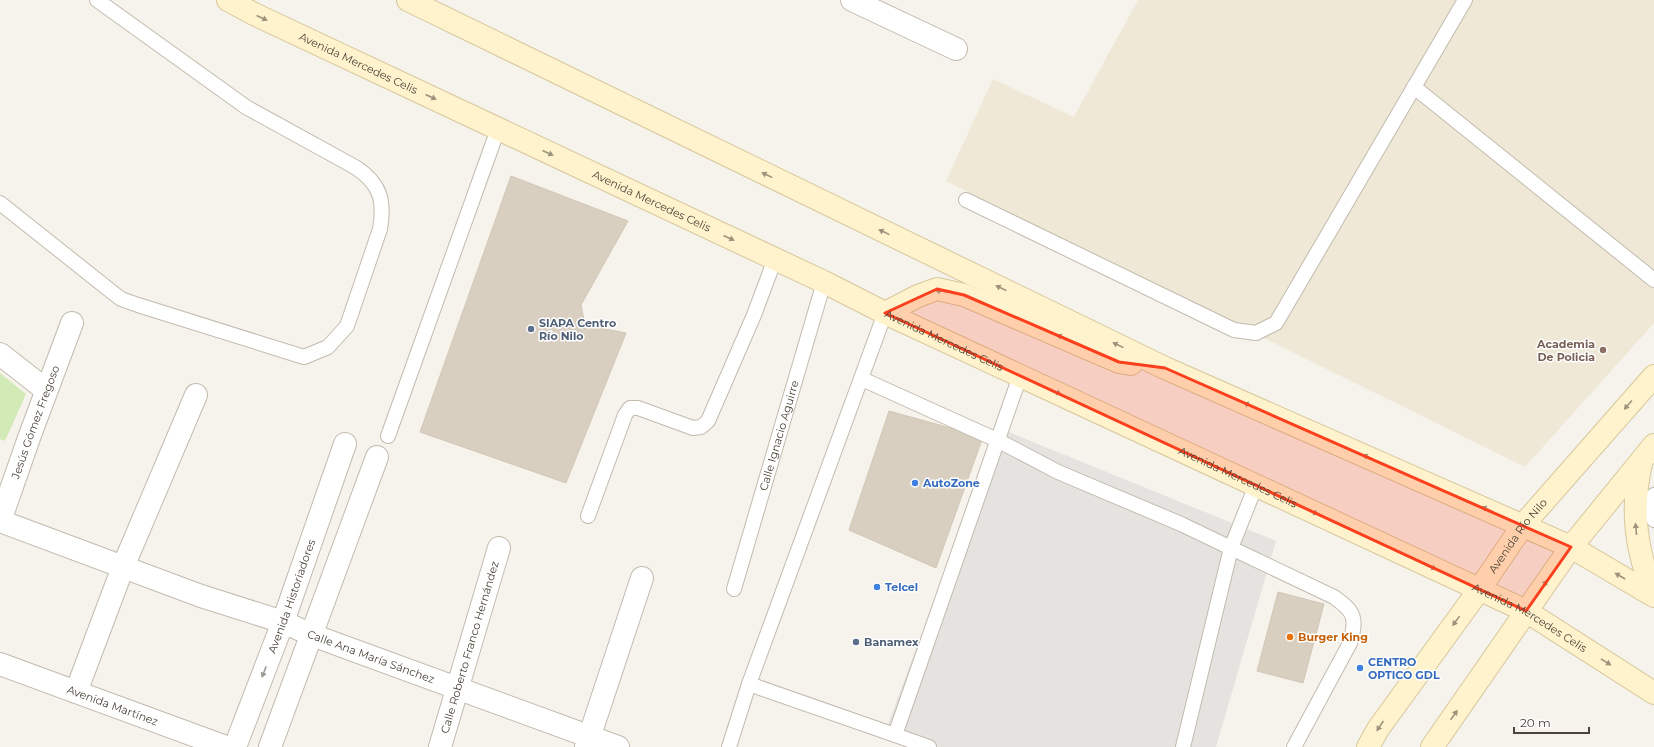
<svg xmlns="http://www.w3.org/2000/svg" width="1654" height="747" viewBox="0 0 1654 747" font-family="Montserrat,sans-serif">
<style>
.education{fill:#efe8d6}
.green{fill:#d2eab5}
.parking{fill:#e5e3e0}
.building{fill:#d8cfc1;stroke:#d3c7b4}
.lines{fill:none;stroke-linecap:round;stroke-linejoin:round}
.lane-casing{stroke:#c2bbae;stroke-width:16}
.street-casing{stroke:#c2bbae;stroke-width:24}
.secondary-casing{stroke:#d6c79b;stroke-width:24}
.lane{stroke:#fff;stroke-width:14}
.street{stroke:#fff;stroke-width:22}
.secondary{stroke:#fff3cd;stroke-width:22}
.oneway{fill:#9c937c}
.oneway2{fill:#9c9892}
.marked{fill:#fc3f1d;fill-opacity:0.2;stroke:#fc3f1d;stroke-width:3;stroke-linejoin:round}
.service-dot{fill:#5c6f8a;stroke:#fff;stroke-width:1.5}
.education-dot{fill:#8d6e63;stroke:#fff;stroke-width:1.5}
.shop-dot{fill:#3f7fe0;stroke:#fff;stroke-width:1.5}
.food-dot{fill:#e8710a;stroke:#fff;stroke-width:1.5}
.labels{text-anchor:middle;stroke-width:3;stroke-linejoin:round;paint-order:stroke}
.street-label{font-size:11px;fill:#4b4439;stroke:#fff}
.service-label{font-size:11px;font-weight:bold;fill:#4e5e75;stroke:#fff;text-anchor:start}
.education-label{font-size:11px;font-weight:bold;fill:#785e54;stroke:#fff;text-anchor:end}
.shop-label{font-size:11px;font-weight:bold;fill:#366cbe;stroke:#fff;text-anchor:start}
.food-label{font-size:11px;font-weight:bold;fill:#c56008;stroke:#fff;text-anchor:start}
</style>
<rect width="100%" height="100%" fill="#f6f3ec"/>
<path class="education" d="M1138,0H1654V323L1525,467L946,181L993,79L1074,117Z"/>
<path class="green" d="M0,373L26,394L5,441L0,439Z"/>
<path class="parking" d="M999,428L1276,541L1216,747H911L883,737Z"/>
<path class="building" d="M511,176L628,221L581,305L585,325L626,333L566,483L420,432Z
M889,411L983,437L936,568L849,530Z
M1278,592L1324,604L1303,683L1257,671Z"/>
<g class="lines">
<g class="lane-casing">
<g id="lane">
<path d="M1414,87L1654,280"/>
<path d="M966,200L1234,330L1256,333L1276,323L1465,0"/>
<path d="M0,203L112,292L121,299L138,305L304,357L328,347L347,326L380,229C385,200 380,183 355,167L246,107L97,0"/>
<path d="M885,313L749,684L895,735"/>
<path d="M862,379L997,440L1058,472L1181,524L1231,548L1183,747"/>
<path d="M388,436L498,129"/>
<path d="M1256,485L1231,548L1334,597C1355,612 1357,618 1350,643L1294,747"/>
<path d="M1654,495L1651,499L1650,513L1654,520"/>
<path d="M588,516L625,415L630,408H638L693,428L701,427L708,421L754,315L775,259"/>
<path id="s1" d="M734,589L824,282"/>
<path d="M729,747L749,684"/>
<path d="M929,747L895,735L1020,376"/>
</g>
</g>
<g class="street-casing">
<g id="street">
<path d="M852,0L956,49"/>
<path d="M0,354L46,390"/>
<path id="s2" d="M0,521L201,596L283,622L312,635L618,747"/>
<path id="s3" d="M0,521L30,435L72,323"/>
<path id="s4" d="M0,664L226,747"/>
<path d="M76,692L123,567L196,395"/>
<path id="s5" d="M235,747L283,622L345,444"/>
<path d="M270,747L377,457"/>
<path id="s6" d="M440,747L499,548"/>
<path d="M586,747L642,578"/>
</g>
</g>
<g class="secondary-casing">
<g id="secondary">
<path id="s7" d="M228,0L254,14L824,282L885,313L1526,611L1654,693"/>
<path d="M408,0L1165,368L1571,547L1654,596"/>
<path d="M885,313L918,296L937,289L964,295L1119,362L1131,364"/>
<path d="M1641,463C1631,509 1635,550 1654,593"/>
<path id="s8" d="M1368,747L1378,729L1479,590L1523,525L1654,376"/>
<path d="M1432,747L1571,547L1654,445"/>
</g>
</g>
<use href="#lane" class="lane"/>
<use href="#street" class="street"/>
<use href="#secondary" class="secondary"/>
</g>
<defs><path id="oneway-solid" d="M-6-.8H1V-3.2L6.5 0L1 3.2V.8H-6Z"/></defs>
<g class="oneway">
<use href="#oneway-solid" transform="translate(262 18) rotate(25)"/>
<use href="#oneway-solid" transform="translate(431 97) rotate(25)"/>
<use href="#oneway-solid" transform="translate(548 153) rotate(25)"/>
<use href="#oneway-solid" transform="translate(767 175) rotate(-154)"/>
<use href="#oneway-solid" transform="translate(884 232) rotate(-154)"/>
<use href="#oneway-solid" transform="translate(729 238) rotate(25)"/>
<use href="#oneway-solid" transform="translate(1001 288) rotate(-154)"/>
<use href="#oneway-solid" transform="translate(941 291) rotate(-174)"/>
<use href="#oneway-solid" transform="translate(1062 337) rotate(-156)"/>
<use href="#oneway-solid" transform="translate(1118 345) rotate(-154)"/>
<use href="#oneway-solid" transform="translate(1056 392) rotate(25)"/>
<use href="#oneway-solid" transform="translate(1249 405) rotate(-156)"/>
<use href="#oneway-solid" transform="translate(1628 405) rotate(131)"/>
<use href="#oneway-solid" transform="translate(1368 457) rotate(-156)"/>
<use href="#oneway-solid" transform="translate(1487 509) rotate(-156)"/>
<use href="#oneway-solid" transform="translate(1313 512) rotate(25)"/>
<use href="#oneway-solid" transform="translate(1636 529) rotate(-95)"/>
<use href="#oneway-solid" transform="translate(1431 567) rotate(25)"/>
<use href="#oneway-solid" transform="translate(1620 576) rotate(-150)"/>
<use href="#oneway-solid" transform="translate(1544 585) rotate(-55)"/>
<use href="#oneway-solid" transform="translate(1456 621) rotate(126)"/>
<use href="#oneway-solid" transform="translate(1606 662) rotate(32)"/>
<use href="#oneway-solid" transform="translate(1454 715) rotate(-55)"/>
<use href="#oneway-solid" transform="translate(1380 726) rotate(124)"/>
</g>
<use class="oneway2" href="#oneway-solid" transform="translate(264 672) rotate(111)"/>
<path class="marked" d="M937,289L964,295L1119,362L1165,368L1571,547L1526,611L885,313Z"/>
<g class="service-dot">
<circle cx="531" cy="329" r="4"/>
<circle cx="856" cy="642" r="4"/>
</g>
<circle class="education-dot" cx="1603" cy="350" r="4"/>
<g class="shop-dot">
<circle cx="915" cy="483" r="4"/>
<circle cx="877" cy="587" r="4"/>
<circle cx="1360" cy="668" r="4"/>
</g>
<circle class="food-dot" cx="1290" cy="637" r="4"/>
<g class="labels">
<g class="street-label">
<text dy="4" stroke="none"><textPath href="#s7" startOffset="145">Avenida Mercedes Celis</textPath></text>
<text dy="4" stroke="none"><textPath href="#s7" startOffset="469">Avenida Mercedes Celis</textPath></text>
<text dy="4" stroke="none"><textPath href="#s7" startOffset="793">Avenida Mercedes Celis</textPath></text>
<text dy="4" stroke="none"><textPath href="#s3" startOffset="105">Jesús Gómez Fregoso</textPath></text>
<text dy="4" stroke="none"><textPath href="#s1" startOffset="160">Calle Ignacio Aguirre</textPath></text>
<text dy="4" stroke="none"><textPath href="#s7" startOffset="1117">Avenida Mercedes Celis</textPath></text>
<text dy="4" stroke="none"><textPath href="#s8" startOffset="259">Avenida Río Nilo</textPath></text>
<text dy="4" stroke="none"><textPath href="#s5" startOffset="161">Avenida Historiadores</textPath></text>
<text dy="4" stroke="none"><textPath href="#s7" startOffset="1441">Avenida Mercedes Celis</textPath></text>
<text dy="4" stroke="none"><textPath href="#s6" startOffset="104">Calle Roberto Franco Hernández</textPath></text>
<text dy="4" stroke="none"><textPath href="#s2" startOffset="395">Calle Ana María Sánchez</textPath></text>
<text dy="4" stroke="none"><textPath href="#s4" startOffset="120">Avenida Martínez</textPath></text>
</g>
<g class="service-label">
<text x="539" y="327">SIAPA Centro<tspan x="539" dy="13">Río Nilo</tspan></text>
<text x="864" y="646">Banamex</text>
</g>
<g class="education-label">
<text x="1595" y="348">Academia<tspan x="1595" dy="13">De Policia</tspan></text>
</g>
<g class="shop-label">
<text x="923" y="487">AutoZone</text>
<text x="885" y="591">Telcel</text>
<text x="1368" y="666">CENTRO<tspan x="1368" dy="13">OPTICO GDL</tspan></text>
</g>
<g class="food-label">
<text x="1298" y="641">Burger King</text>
</g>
</g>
<path d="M1514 727v6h75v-6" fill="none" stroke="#4b4439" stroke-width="2"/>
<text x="1520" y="727" font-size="12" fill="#4b4439" stroke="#ffffff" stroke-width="3" paint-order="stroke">20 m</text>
</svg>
